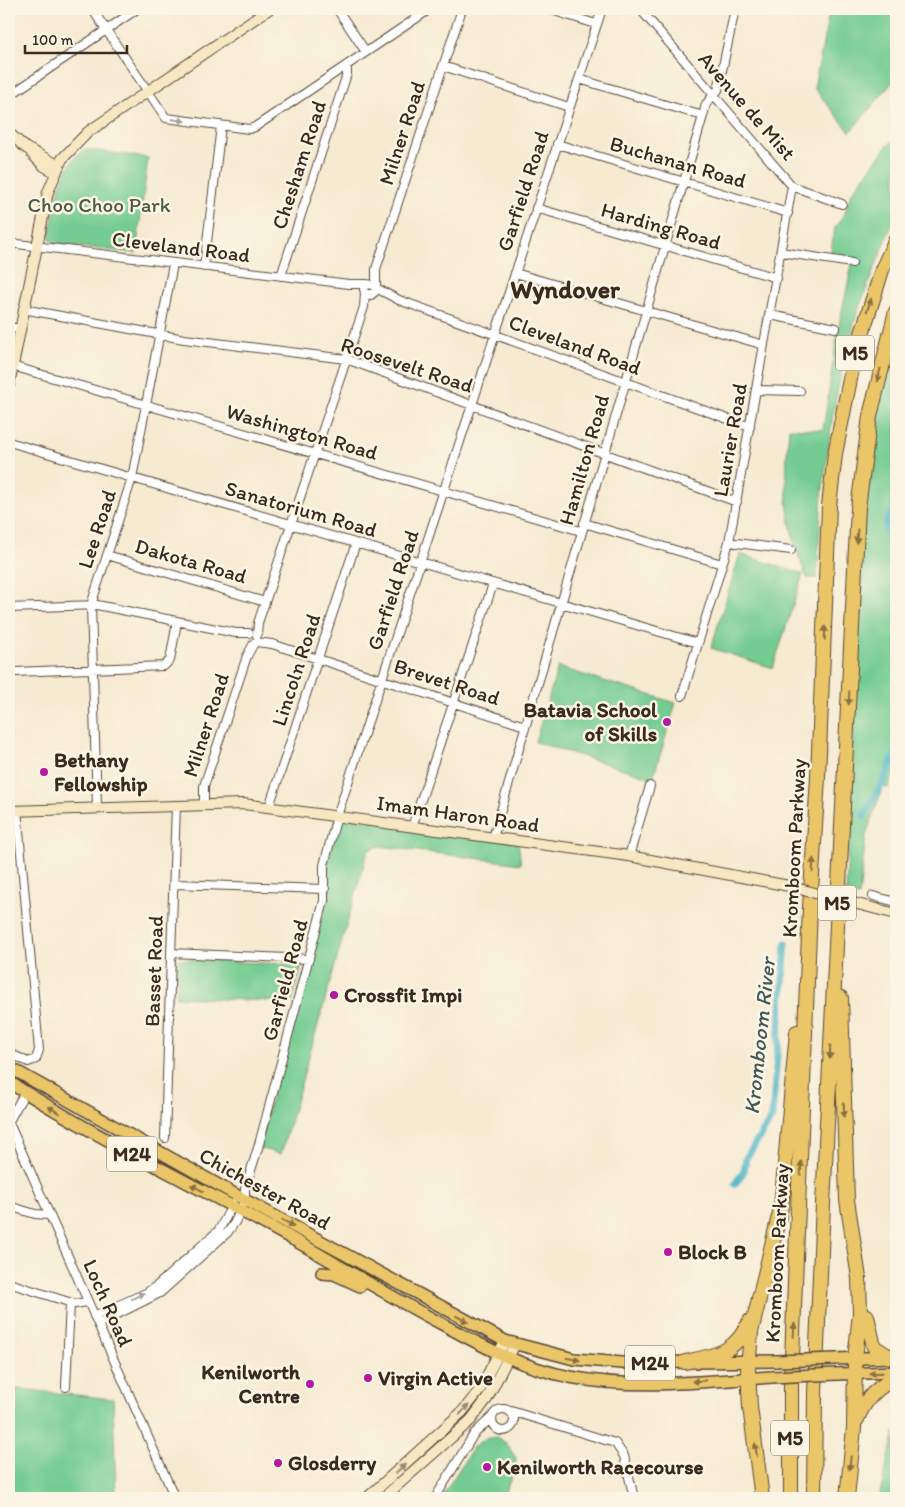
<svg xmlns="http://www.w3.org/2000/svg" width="905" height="1507" viewBox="0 0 905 1507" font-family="Itim,sans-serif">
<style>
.green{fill:#75cc92;stroke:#587b58}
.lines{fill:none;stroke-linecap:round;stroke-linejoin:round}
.canal{stroke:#49b4c6;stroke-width:7}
.street-casing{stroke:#574739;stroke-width:10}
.secondary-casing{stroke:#574739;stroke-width:12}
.primary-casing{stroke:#574739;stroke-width:14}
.highway-casing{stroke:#574739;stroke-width:16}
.street{stroke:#fff;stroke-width:8}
.secondary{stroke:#f7e8c3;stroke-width:10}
.primary{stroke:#eac669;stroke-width:11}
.highway{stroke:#eac669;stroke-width:14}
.secondary-bridge-casing{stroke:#574739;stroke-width:12;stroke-linecap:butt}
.primary-bridge-casing{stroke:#574739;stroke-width:14;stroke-linecap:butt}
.secondary-bridge{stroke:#f7e8c3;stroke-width:10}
.primary-bridge{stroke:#eac669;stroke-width:11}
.oneway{fill:#a79f9a}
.oneway2{fill:#8a7040}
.oneway3{fill:#998970}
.poi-dot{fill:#b5179e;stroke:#fcf5e5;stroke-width:2}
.labels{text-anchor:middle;stroke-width:5;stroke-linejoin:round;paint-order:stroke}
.shield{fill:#fcf5e5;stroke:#75675a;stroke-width:1}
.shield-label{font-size:20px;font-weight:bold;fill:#3b2a1e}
.street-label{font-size:21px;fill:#3b2a1e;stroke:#fcf5e5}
.park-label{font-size:21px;fill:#4c5b41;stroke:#fcf5e5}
.poi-label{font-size:21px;font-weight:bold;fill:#3b2a1e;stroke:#fcf5e5;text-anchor:start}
.water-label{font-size:22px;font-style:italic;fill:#405a59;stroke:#fcf5e5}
.district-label{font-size:26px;font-weight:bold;fill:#3b2a1e;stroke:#fcf5e5}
</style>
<rect width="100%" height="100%" fill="#fcf5e5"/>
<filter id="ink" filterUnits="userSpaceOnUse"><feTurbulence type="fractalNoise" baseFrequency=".02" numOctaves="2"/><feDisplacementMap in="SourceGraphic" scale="10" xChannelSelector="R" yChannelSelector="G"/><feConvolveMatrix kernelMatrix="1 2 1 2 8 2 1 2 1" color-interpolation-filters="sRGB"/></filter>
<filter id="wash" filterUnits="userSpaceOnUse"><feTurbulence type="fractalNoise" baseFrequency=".0096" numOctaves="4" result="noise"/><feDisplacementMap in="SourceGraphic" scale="20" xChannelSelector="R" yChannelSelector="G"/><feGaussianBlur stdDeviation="1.12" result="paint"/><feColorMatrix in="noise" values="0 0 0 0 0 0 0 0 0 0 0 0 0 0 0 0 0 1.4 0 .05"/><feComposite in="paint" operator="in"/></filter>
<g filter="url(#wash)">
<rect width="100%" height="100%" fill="#f6ead1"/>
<path class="green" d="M830,9H896V78L850,132L814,88Z
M896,138V215L858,310L843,365L833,413L822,494L817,578H807C784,523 784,486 789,428L823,430L838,330L853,260L830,256L835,228L845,213L851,194L886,147Z
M84,149L148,158L136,253L54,244L49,237C56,206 57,171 84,149Z
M896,331V770L888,788L883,787L866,835L859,896L846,893L863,504L872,433Z
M740,554L803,574L773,668L711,648Z
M558,667L676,703L653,778L535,742Z
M337,816L518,842L521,864L379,846L368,850L281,1154L258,1148L324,901L323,872Z
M177,959L302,965L292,1002L176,997Z
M10,1388L113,1399L116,1498H9Z
M895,1431L896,1498H879Z
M496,1437L506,1443L516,1458L515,1470L502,1498H441L474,1446L484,1439Z"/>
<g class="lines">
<path class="canal" d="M896,508C876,528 891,536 896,557
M864,816L882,784L896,752
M735,1184L744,1171L746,1158L772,1118L786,943"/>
</g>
</g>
<g filter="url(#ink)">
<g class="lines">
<g class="street-casing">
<path id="street" d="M92,9L166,118L249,129L255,127L430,9
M337,9L366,52
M548,9L596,24
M640,9L792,186L842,204
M443,66L569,107
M579,79L703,116
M9,96L137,9
M557,144L788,213
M536,208L777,278
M9,243L349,284H366
M781,252L852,263
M204,267L221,126
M515,273L764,345
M281,276L347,74V65
M374,285L366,284L364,289L365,293L371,295L376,291V269L462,9
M376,288L399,300L750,427
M23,309L184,339L346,359L737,502
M770,315L836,328
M9,327L19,329
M12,366L581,531
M756,390L800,391
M9,442L698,643
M584,523L722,564
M729,542L791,550
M107,555L265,602
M9,608L97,605L236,633H249
M257,635L258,623L364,307L365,293
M256,642L272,644L525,726
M9,670L15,672L164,666L170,660L177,622
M682,696L729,542L792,186
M204,804V786L247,656L254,643
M269,807L356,543
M97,808L91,605L132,478L173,264
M412,827L493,584
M493,838L703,116L706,104L718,90L735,9
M629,856L650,786
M174,884L325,889
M873,896L896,902
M171,953L309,959
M9,1053L28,1062L36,1059L39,1050L17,810
M9,1121L25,1092
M9,1123L175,1498
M165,1138L176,805
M9,1206L35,1214L49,1215
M9,1283L75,1304L87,1302
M94,1316L146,1293L159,1284L219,1230L233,1204
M98,1324L160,1293L228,1232L235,1222L245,1200V1189L258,1148L324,901V865L337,816L602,9
M66,1387L70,1303
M492 1420a11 11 0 1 1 22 0a11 11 0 1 1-22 0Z
M511,1411L615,1443L624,1456L634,1498
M435,1498L474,1434L492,1417"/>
</g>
<g class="secondary-casing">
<path id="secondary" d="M9,133L26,148L58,165
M32,154L44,166L55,172
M9,385L48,192L62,159L88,132L269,9
M9,811L244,804L629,856L784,885
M367,1498L462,1412L479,1391L505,1341
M383,1498L471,1420L487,1399L515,1344"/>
</g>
<g class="primary-casing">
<path id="primary" d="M9,1067L245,1200L505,1341L574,1359L622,1363L776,1361
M9,1082C101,1141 200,1187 296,1241C345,1269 393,1298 442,1324C484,1347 523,1368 570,1377C635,1390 706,1381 772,1377
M322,1273L334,1274L360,1286
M836,1359L892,1357
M837,1374L896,1372"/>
</g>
<g class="highway-casing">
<path id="highway" d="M841,998L847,1200L859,1278L860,1313L855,1359L854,1428L847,1498
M867,1316L874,1347L890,1357
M685,1362C717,1355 735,1353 750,1321
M857,1419C865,1399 877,1387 896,1378
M762,1498L750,1407L748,1370L751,1332L781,1208L797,1032
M791,1498V1383L810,908L818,777L829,506L835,454L854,359L882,270L896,239
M814,1498L815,1393L823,1204L858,508L870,416L896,311"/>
</g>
<use href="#street" class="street"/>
<use href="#secondary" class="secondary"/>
<use href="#primary" class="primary"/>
<use href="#highway" class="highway"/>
<g class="secondary-bridge-casing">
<path id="secondary-bridge" d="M784,885L896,914"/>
</g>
<g class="primary-bridge-casing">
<path id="primary-bridge" d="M776,1361L836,1359
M772,1377L837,1374"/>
</g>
<use href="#secondary-bridge" class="secondary-bridge"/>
<use href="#primary-bridge" class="primary-bridge"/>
</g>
<defs><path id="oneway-solid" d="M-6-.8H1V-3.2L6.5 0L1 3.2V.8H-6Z" transform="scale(1.25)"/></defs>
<g class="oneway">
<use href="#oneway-solid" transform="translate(178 120) rotate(8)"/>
<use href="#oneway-solid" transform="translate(138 1296) rotate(-26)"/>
</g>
<g class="oneway2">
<use href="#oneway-solid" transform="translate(869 305) rotate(-71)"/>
<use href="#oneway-solid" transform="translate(879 375) rotate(103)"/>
<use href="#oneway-solid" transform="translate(857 536) rotate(93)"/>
<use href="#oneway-solid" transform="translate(825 633) rotate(-88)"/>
<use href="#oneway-solid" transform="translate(849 698) rotate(93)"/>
<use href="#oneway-solid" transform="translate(813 865) rotate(-87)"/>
<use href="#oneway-solid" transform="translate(830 1052) rotate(93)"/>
<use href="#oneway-solid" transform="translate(54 1110) rotate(-149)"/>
<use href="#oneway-solid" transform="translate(844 1110) rotate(88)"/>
<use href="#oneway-solid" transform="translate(801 1168) rotate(-88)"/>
<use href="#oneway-solid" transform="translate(197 1188) rotate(-153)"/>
<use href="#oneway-solid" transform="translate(288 1223) rotate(28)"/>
<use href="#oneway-solid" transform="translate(462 1319) rotate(28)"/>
<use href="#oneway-solid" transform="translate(794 1330) rotate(-87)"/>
<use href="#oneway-solid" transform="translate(573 1359) rotate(10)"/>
<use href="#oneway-solid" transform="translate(876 1373) rotate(178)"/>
<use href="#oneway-solid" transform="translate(699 1381) rotate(177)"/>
<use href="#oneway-solid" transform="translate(756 1450) rotate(-98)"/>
<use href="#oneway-solid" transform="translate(850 1463) rotate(96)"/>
</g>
<g class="oneway3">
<use href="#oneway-solid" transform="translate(464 1410) rotate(-47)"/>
<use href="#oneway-solid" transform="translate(400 1469) rotate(-42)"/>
</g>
</g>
<g class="poi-dot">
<circle cx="667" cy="722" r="5"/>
<circle cx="44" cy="772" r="5"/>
<circle cx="334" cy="995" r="5"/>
<circle cx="668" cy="1252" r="5"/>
<circle cx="368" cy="1378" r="5"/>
<circle cx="310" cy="1384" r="5"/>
<circle cx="278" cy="1463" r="5"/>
<circle cx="487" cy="1467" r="5"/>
</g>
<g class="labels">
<g class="shield">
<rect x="836" y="335.5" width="38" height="35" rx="4"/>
<rect x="818" y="885.5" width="38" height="35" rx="4"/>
<rect x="107" y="1136.5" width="50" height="35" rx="4"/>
<rect x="625" y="1345.5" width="50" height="35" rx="4"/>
<rect x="771" y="1420.5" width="38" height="35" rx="4"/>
</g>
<g class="shield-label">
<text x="855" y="360">M5</text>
<text x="837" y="910">M5</text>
<text x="132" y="1161">M24</text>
<text x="650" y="1370">M24</text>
<text x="790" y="1445">M5</text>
</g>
<g class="street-label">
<text transform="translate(747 106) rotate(49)" y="7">Avenue de Mist</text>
<text transform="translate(402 133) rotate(-72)" y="7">Milner Road</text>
<text transform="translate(678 162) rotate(16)" y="7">Buchanan Road</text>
<text transform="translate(299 165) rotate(-72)" y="7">Chesham Road</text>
<text transform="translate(523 191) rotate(-72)" y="7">Garfield Road</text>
<text transform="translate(661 226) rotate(16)" y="7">Harding Road</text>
<text transform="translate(181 247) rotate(7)" y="7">Cleveland Road</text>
<text transform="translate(575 345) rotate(20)" y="7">Cleveland Road</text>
<text transform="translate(407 365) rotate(18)" y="7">Roosevelt Road</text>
<text transform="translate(302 432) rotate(16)" y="7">Washington Road</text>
<text transform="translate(730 440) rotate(-80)" y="7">Laurier Road</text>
<text transform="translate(584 460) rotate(-74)" y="7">Hamilton Road</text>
<text transform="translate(301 509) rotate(16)" y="7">Sanatorium Road</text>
<text transform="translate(97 529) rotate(-72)" y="7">Lee Road</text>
<text transform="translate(191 561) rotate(16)" y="7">Dakota Road</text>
<text transform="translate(393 590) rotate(-72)" y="7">Garfield Road</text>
<text transform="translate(296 670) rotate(-72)" y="7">Lincoln Road</text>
<text transform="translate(447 682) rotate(18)" y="7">Brevet Road</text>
<text transform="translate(206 725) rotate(-72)" y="7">Milner Road</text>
<text transform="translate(458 814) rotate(8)" y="7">Imam Haron Road</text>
<text transform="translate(794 848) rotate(-87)" y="7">Kromboom Parkway</text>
<text transform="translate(154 971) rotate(-88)" y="7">Basset Road</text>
<text transform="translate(285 980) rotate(-75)" y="7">Garfield Road</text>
<text transform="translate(265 1189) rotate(29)" y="7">Chichester Road</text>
<text transform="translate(777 1253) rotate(-87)" y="7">Kromboom Parkway</text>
<text transform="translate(108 1303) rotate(66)" y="7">Loch Road</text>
</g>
<g class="park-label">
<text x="99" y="212">Choo Choo Park</text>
</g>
<g class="poi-label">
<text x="657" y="717" text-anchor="end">Batavia School<tspan x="657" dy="24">of Skills</tspan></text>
<text x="54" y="767">Bethany<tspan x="54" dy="24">Fellowship</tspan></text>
<text x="344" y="1002">Crossfit Impi</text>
<text x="678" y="1259">Block B</text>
<text x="300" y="1379" text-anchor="end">Kenilworth<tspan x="300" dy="24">Centre</tspan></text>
<text x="378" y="1385">Virgin Active</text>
<text x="288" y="1470">Glosderry</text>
<text x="497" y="1474">Kenilworth Racecourse</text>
</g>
<g class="water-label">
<text transform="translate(759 1036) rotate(-84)" y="8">Kromboom River</text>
</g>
<g class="district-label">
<text x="565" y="298">Wyndover</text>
</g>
</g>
<rect width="905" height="1507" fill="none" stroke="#fcf5e5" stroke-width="30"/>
<path d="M25 45v8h102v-8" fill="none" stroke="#3b2a1e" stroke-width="2.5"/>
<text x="32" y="45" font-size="15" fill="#3b2a1e" stroke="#fcf5e5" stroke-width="4" paint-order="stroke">100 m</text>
</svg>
